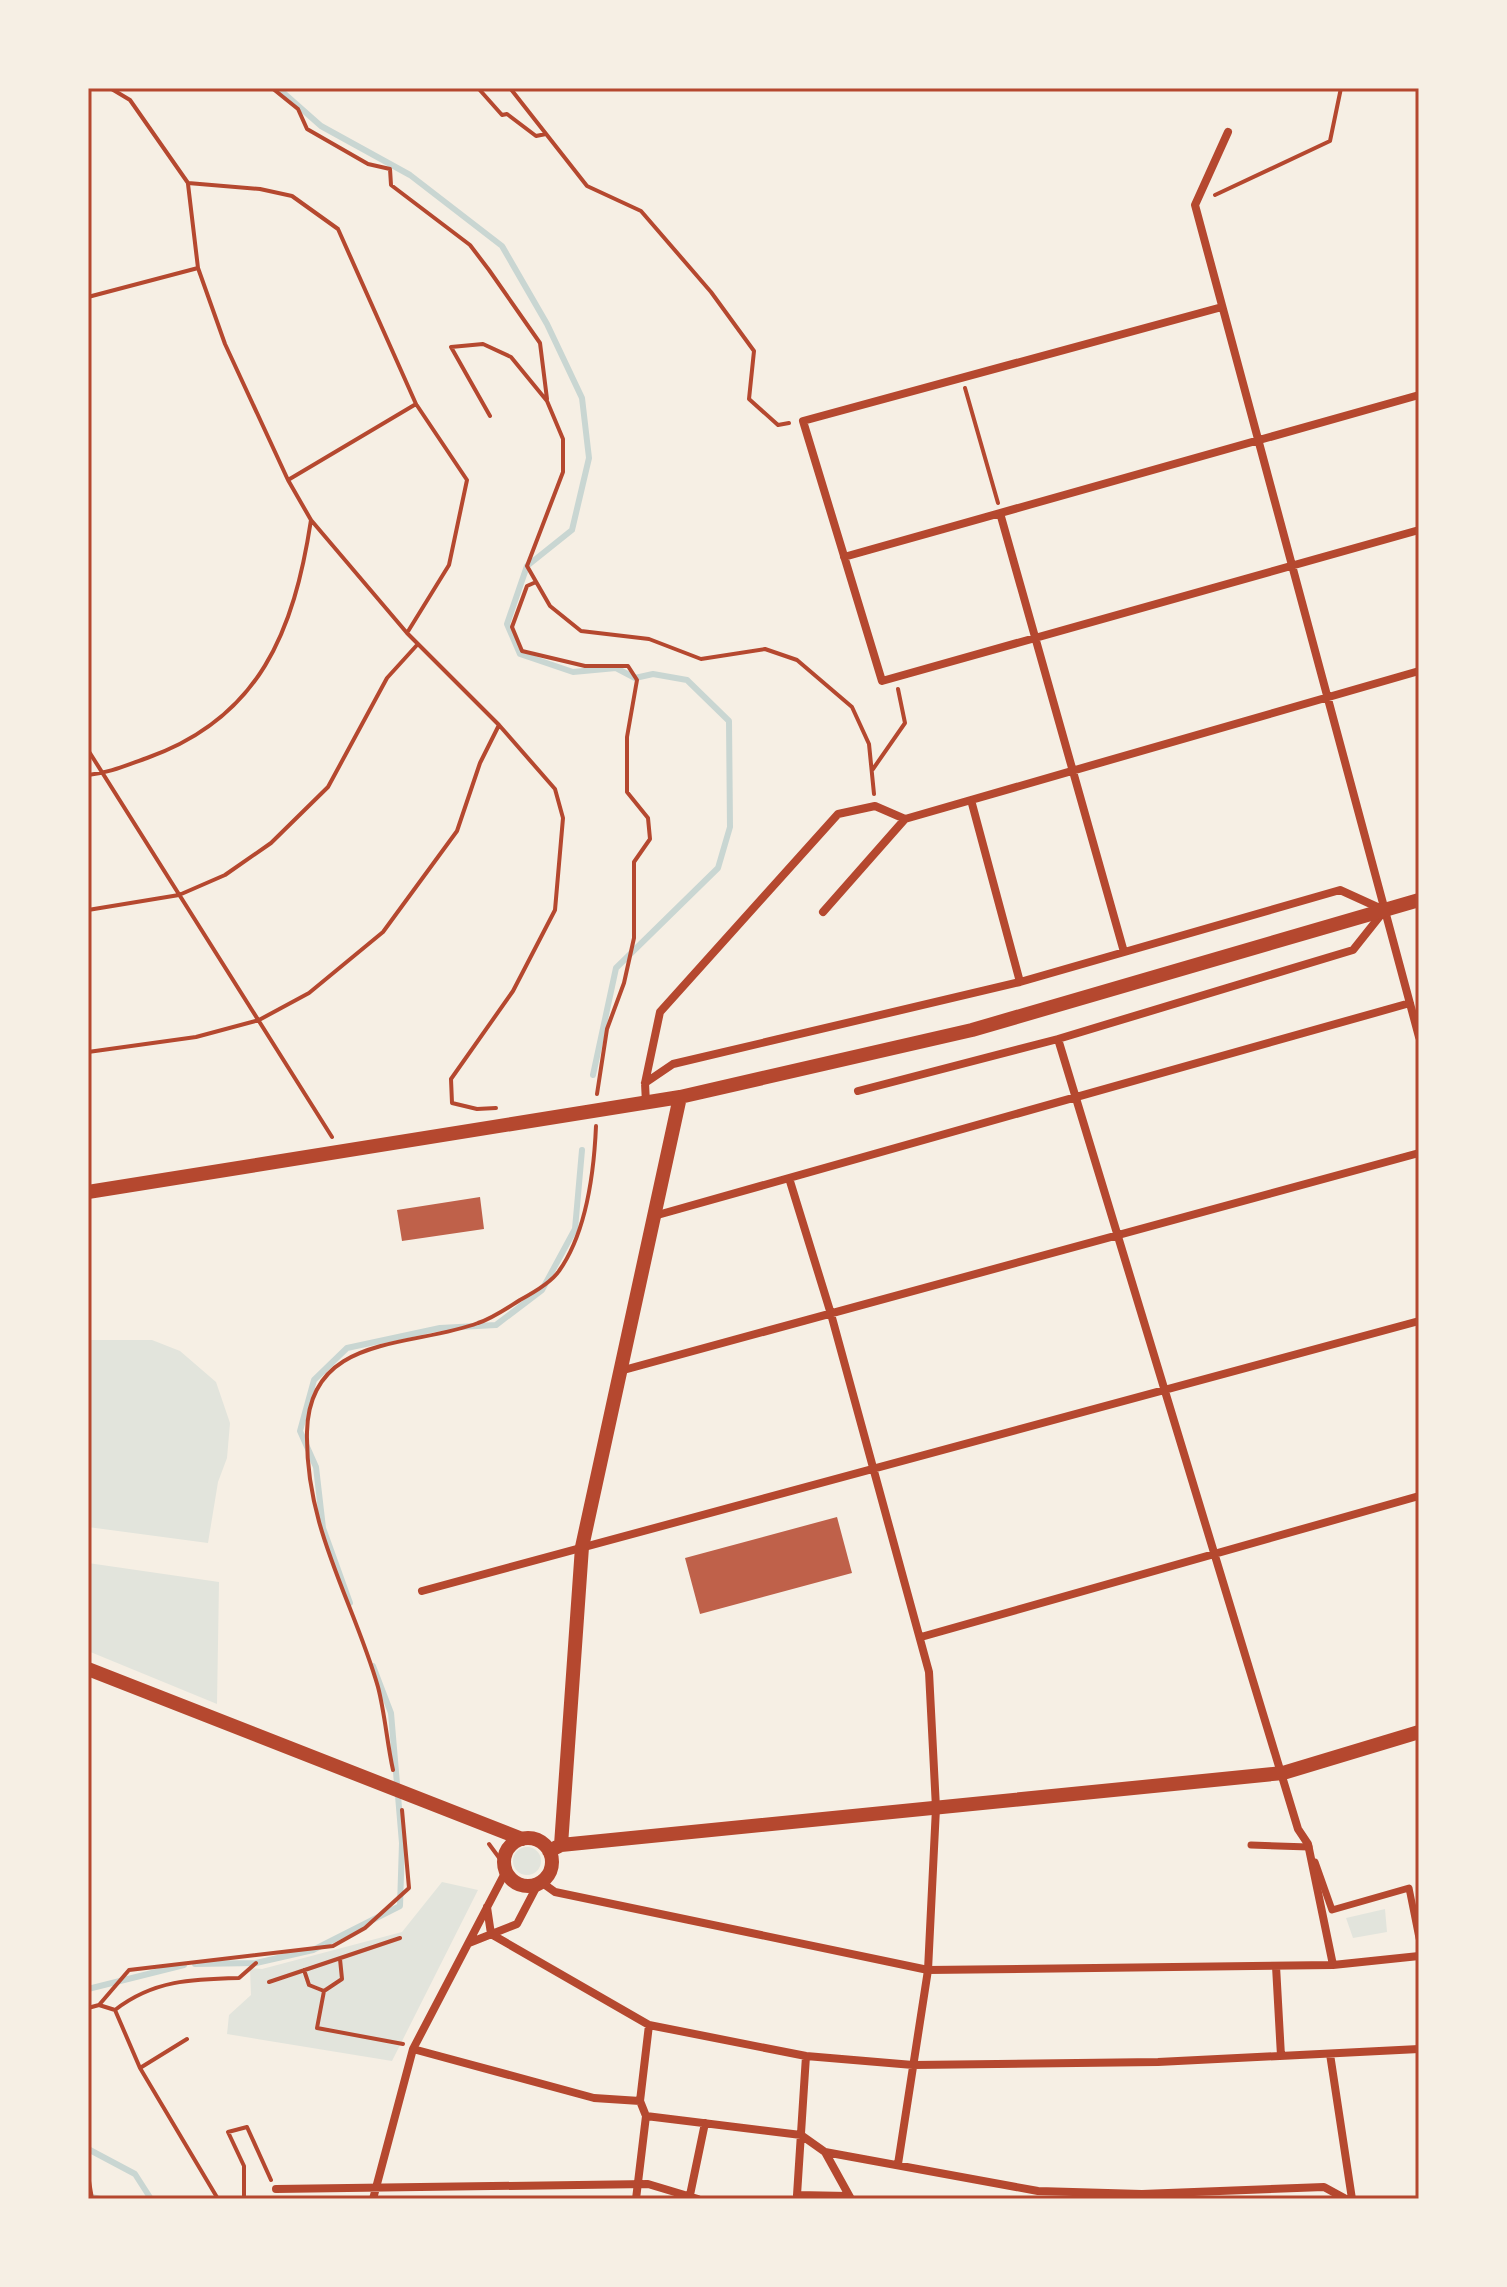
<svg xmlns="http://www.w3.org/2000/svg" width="1507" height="2287" viewBox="0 0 1507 2287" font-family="Overpass,sans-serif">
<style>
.green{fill:#e2e4dc}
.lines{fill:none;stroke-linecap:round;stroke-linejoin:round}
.stream{stroke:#c9d6d2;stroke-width:6}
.building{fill:#bf614a}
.path{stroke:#b5482f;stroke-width:4}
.pedestrian{stroke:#b5482f;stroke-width:7}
.minor{stroke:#b5482f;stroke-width:8}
.tertiary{stroke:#b5482f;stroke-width:14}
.neatline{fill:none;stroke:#b5482f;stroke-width:3}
</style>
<rect width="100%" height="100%" fill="#f6efe4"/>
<path class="green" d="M88,1340H152L180,1351L216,1382L230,1423L227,1458L218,1482L208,1543L88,1527Z
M88,1563L219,1582L217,1704L88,1651Z
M513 1861a14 14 0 1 1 28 0a14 14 0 1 1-28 0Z
M442,1882L478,1890L392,2061L227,2034L229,2015L251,1995L250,1968L262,1969L402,1932Z
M1385,1909L1387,1932L1353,1938L1346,1918Z"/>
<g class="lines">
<path class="stream" d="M278,88L321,126L410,175L502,246L547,324L582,398L589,458L572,530L527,566L507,624L520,654L573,672L616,668L635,678L653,674L687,680L729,721L730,827L718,868L616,968L593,1075
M350,1603L323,1528L316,1467L300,1431L314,1380L347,1348L440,1328L496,1325L542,1290L575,1229L582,1150
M195,1964L256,1963L313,1950L400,1906L402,1843L391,1713L373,1666
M88,1989L184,1965
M88,2149L135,2174L151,2199
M88,2196L100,2199"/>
</g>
<path class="building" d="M480,1197L484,1229L402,1241L397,1210Z
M837,1517L852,1573L700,1614L685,1558Z"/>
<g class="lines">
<path class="path" d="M110,88L130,100L188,183L260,189L292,196L338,229L416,404L467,480L449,565L407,633L499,725L555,789L563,818L555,910L513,991L451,1079L452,1103L477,1109L496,1108
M272,88L298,109L307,129L368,164L390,169L391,185L470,245L489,270L540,343L547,399
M478,88L502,115L507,114L536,136L546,134
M510,88L587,186L641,211L711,292L754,351L749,399L778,425L789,423
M188,184L198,268L225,344L288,480L311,520L407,633
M1215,195L1330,141L1341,88
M88,297L198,268
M965,388L998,503
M490,416L451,347L483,344L511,357L547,401L563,439V472L527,566L550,606L581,631L649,639L701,659L765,649L797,660L852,707L869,744L874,794
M288,480L416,404
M536,582L527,586L512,627L522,651L585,666H628L637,680L627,737V792L648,818L650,839L634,862V938L624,983L607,1029L597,1094
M88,750L332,1137
M873,769L905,723L898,689
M88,775C109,773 127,765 147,758C260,718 294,631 311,520
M88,910L179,895L225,875L271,843L328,787L387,678L417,645
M88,1052L196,1037L259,1020L309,993L383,932L457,831L480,763L499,725
M393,1770C387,1743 385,1714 378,1687C353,1600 305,1528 307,1432C309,1333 412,1348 478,1323C493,1318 507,1308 520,1300C533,1293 551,1283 559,1271C586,1233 594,1173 596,1126
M489,1844L500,1859
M304,1970L309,1985L324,1991L342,1979L340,1959
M269,1982L400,1938
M324,1991L317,2028L403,2044
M99,2005L129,1970L333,1946L365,1928L409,1888L402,1810
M88,2008L99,2005L115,2010L140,2068L218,2199
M115,2010C153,1980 193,1979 239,1978L256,1963
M140,2068L187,2039
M88,2175L92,2199
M244,2199V2166L228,2132L247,2127L271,2180"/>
<path class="pedestrian" d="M1251,1845L1309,1847
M1315,1862L1332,1910L1409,1888L1419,1938"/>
<path class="minor" d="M1228,132L1195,205L1419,1037
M1222,307L803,421L882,681L1419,530
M1000,513L1124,952
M844,557L1419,395
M971,800L1020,982
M823,912L905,819L1419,671
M1058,1039L1298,1829L1308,1844L1333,1965
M645,1083L673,1064L1020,982L1340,890L1384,910
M858,1091L1058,1039L1353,950L1384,911
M646,1103L645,1083L660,1012L838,814L875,806L905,819
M789,1178L831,1314L929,1672L936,1808L928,1970L898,2164
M654,1216L1410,1003
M620,1371L1419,1153
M422,1591L1419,1321
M921,1637L1419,1496
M541,1882L555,1892L928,1970L1333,1965L1419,1956
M487,1907L491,1934L649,2025L806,2056L913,2065L1158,2062L1419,2049
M469,1943L517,1924L538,1884
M1276,1966L1281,2056
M413,2049L594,2098L640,2101
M1330,2054L1352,2199
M646,2116L801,2135L825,2152L1038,2191L1142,2194L1324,2187L1346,2199
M825,2152L851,2199
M276,2189L648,2184L698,2199
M690,2195L705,2123
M797,2195L806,2056
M797,2195L848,2196
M373,2199L413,2049L506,1871
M636,2199L646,2116L640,2101L649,2025"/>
<path class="tertiary" d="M88,1192L680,1097L972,1030L1419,900
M88,1669L522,1839
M504 1862a24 24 0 1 1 48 0a24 24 0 1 1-48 0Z
M561,1845L582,1547L680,1097
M549,1851L561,1845L1283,1773L1419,1732"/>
</g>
<rect width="1507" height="2287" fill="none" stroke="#f6efe4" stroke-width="180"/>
<rect x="90" y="90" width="1327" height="2107" class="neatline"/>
</svg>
